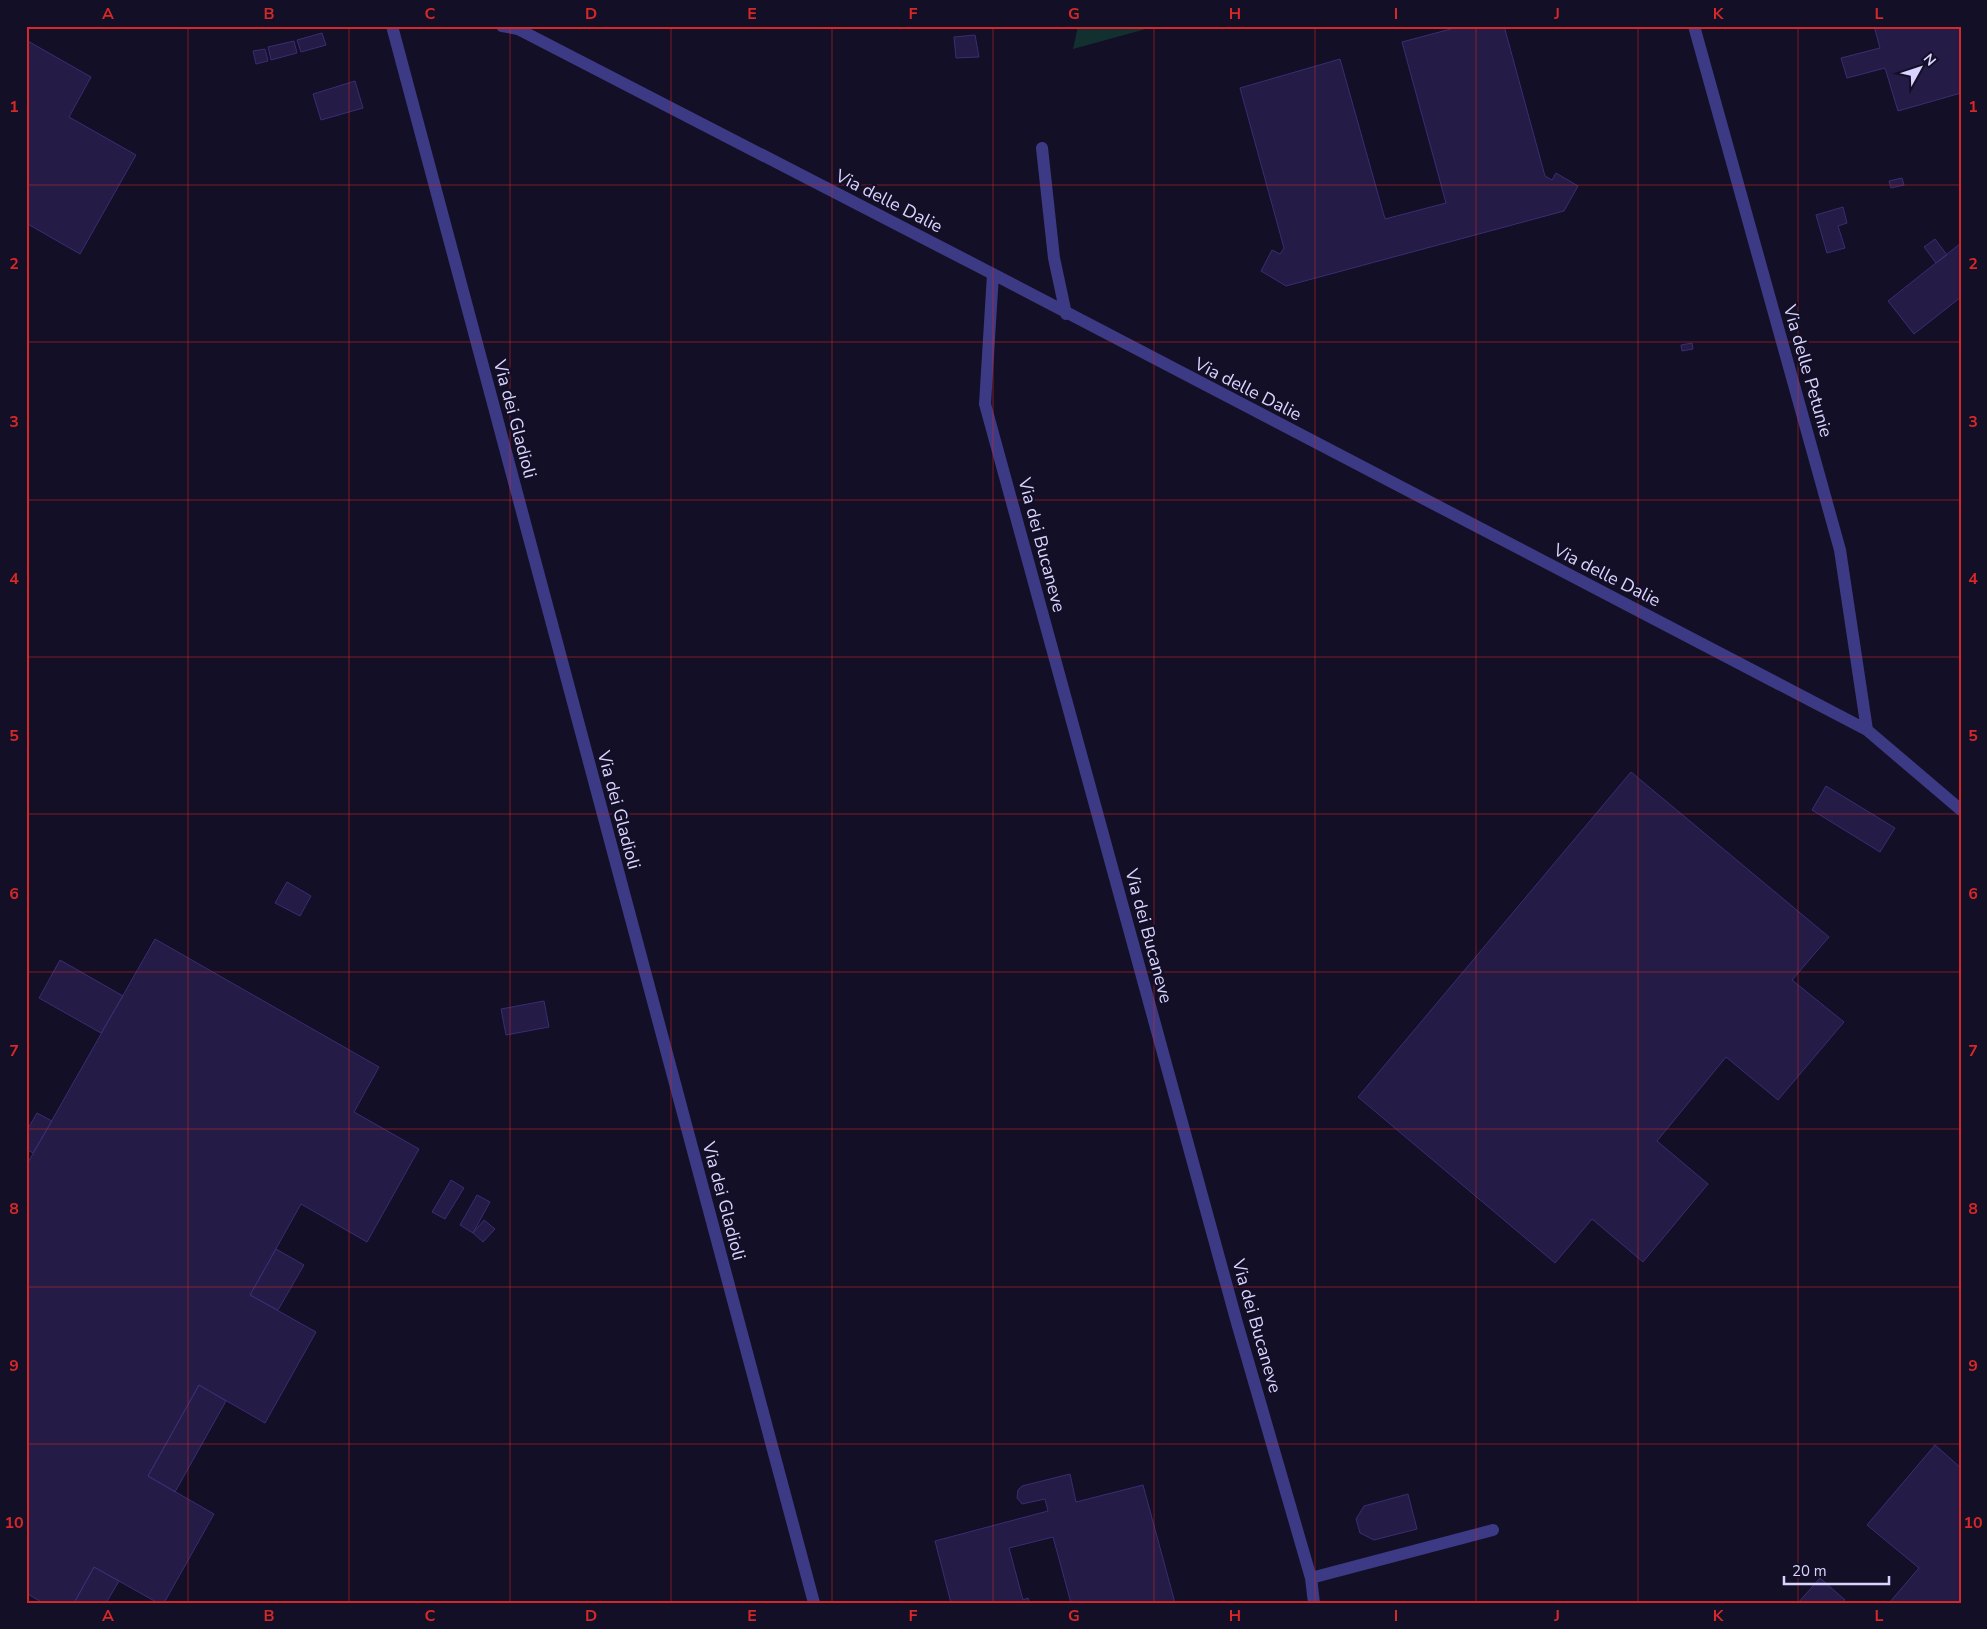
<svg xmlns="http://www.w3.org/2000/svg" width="1987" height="1629" viewBox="0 0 1987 1629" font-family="'Nunito Sans',sans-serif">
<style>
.green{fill:#12302f}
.building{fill:#241b47;stroke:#3b2d73}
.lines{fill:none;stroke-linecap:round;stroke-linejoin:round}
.minor{stroke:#3d3a85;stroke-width:12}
.grid{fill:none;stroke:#d62828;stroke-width:1;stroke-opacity:0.55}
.labels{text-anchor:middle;stroke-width:4.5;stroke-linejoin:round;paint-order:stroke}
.street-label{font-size:18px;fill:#d9d4ff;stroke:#130f26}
.neatline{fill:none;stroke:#d62828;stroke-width:2}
.grid-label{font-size:16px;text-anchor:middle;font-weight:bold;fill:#d62828}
</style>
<rect width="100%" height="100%" fill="#130f26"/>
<path class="green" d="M1078,26H1157L1073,49Z"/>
<path class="building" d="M1462,26H1504L1545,176L1552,180L1556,173L1578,186L1564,211L1286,286L1261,271L1272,250L1280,254L1284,248L1240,88L1340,59L1385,219L1446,203L1402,42Z
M1874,26H1961V93L1898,111L1885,68L1847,78L1841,58L1880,48Z
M322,33L326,45L301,52L297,40Z
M975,35L979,57L956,58L954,37Z
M26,40L91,77L69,117L136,155L80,254L26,223Z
M294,41L297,53L271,60L268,47Z
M265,49L268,61L256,64L253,51Z
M355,81L363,108L321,120L313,94Z
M1902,178L1904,185L1891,188L1889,181Z
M1843,207L1847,223L1838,226L1845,248L1827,253L1816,215Z
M1935,239L1947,255L1936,263L1924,247Z
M1961,243V297L1914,334L1888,301Z
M1692,343L1693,349L1682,351L1681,345Z
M1631,772L1829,937L1792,980L1844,1022L1778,1100L1726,1057L1657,1141L1708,1184L1643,1262L1592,1219L1555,1263L1358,1097Z
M1826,786L1895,828L1880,852L1812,810Z
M287,882L311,896L300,916L275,903Z
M155,939L379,1067L354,1112L419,1149L367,1242L301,1204L250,1295L316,1332L265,1423L199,1385L148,1476L214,1514L164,1603H158L94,1567L74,1603H43L26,1593V1166Z
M60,960L123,996L101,1033L39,998Z
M544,1001L549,1027L506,1035L501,1009Z
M37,1113L52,1121L33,1153L26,1149V1132Z
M451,1180L464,1188L445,1219L432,1212Z
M477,1195L490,1202L473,1233L460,1225Z
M484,1220L495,1229L483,1242L473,1233Z
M276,1249L304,1265L278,1310L250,1295Z
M199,1385L226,1401L175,1492L148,1476Z
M1935,1445L1961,1468V1603H1889L1919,1568L1867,1525Z
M1070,1474L1076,1502L1143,1485L1175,1603H1071L1053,1537L1009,1548L1023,1600L1028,1598L1030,1603H951L935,1541L1048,1511L1045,1499L1022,1504L1017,1498L1018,1490L1022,1486Z
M1408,1494L1417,1529L1374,1540L1360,1533L1356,1519L1364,1506Z
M94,1567L119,1581L106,1603H74Z
M1820,1578L1845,1600L1843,1603H1798Z"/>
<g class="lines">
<path class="minor" d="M392,26L814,1603
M502,26L518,29L993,274L1867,730L1961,810
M1694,26L1840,550L1867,730
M1042,148L1054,258L1066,314
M993,274L985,404L1237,1323L1311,1578L1314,1603
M1311,1578L1493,1530"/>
</g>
<path class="grid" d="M188,26V1603M349,26V1603M510,26V1603M671,26V1603M832,26V1603M993,26V1603M1154,26V1603M1315,26V1603M1476,26V1603M1638,26V1603M1798,26V1603M26,185H1961M26,342H1961M26,500H1961M26,657H1961M26,814H1961M26,972H1961M26,1129H1961M26,1287H1961M26,1444H1961"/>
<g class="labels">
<g class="street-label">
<text transform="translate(889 201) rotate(27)" y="6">Via delle Dalie</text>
<text transform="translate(1808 371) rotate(74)" y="6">Via delle Petunie</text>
<text transform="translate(1248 389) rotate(27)" y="6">Via delle Dalie</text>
<text transform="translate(515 419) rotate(75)" y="6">Via dei Gladioli</text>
<text transform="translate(1042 545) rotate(75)" y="6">Via dei Bucaneve</text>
<text transform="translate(1607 575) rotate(27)" y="6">Via delle Dalie</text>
<text transform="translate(619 810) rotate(75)" y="6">Via dei Gladioli</text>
<text transform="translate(1149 936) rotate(75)" y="6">Via dei Bucaneve</text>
<text transform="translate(724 1201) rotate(75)" y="6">Via dei Gladioli</text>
<text transform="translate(1257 1326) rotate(74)" y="6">Via dei Bucaneve</text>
</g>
</g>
<rect width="1987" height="1629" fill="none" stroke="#130f26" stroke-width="55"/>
<g transform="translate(1920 68) rotate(50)" stroke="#130f26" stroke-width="4" paint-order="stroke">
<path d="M0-4L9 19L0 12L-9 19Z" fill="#d9d4ff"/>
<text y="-8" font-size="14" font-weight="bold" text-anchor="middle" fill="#d9d4ff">N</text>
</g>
<path d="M1784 1576v8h105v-8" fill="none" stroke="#d9d4ff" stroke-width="2.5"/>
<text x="1792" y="1576" font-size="15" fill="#d9d4ff" stroke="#130f26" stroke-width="4" paint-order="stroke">20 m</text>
<rect x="28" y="28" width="1932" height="1574" class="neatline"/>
<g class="grid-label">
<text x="108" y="19">A</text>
<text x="269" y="19">B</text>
<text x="430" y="19">C</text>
<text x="591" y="19">D</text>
<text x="752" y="19">E</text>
<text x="913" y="19">F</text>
<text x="1074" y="19">G</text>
<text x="1235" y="19">H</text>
<text x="1396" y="19">I</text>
<text x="1557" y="19">J</text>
<text x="1718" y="19">K</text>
<text x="1879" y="19">L</text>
<text x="14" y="112">1</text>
<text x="1973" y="112">1</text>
<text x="14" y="269">2</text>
<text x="1973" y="269">2</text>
<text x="14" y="427">3</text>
<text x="1973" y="427">3</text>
<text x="14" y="584">4</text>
<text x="1973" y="584">4</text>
<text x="14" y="741">5</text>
<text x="1973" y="741">5</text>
<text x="14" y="899">6</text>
<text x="1973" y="899">6</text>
<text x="14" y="1056">7</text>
<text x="1973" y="1056">7</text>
<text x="14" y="1214">8</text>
<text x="1973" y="1214">8</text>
<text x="14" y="1371">9</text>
<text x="1973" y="1371">9</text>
<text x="14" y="1528">10</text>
<text x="1973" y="1528">10</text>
<text x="108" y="1621">A</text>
<text x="269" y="1621">B</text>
<text x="430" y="1621">C</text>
<text x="591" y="1621">D</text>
<text x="752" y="1621">E</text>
<text x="913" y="1621">F</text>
<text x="1074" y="1621">G</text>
<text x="1235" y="1621">H</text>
<text x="1396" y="1621">I</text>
<text x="1557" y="1621">J</text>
<text x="1718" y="1621">K</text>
<text x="1879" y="1621">L</text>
</g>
</svg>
